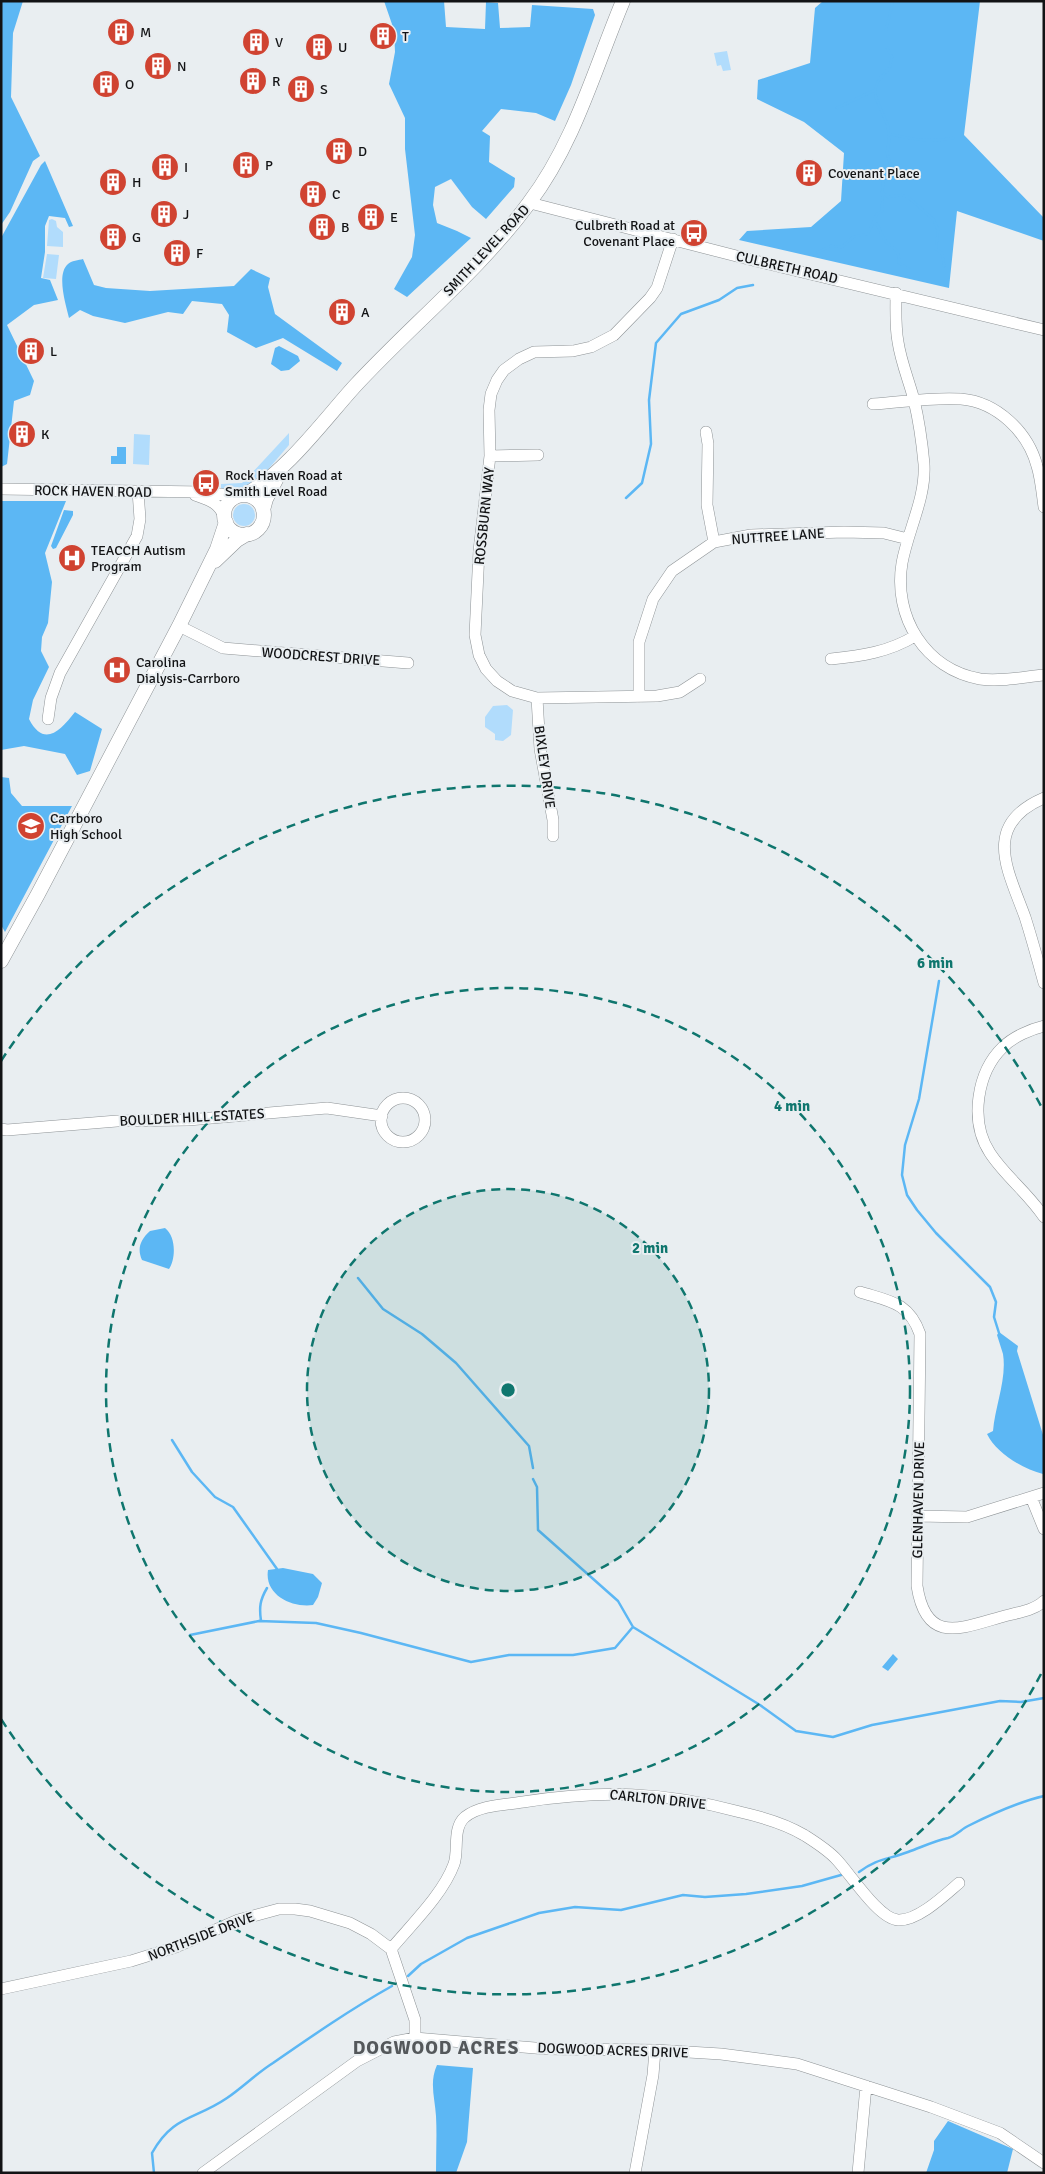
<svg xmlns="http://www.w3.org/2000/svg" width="1045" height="2174" viewBox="0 0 1045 2174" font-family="Signika,sans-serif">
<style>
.green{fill:#b1dcfc}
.forest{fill:#5cb7f4}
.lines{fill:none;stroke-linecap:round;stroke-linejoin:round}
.stream{stroke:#5cb7f4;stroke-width:2.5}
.minor-casing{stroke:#8e9396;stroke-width:12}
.major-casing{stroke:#8e9396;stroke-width:15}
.minor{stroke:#fff;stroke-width:11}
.major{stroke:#fff;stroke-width:14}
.ring{fill:none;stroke:#0f766e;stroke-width:2.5;stroke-dasharray:9 6}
.labels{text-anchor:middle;stroke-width:4;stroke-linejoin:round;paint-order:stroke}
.poi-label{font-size:14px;fill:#121315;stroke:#e9eef1;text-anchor:start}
.street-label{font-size:14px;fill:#121315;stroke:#e9eef1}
.district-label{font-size:19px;font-weight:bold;letter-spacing:1px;fill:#54585b;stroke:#e9eef1}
.centre{fill:#0f766e;stroke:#e9eef1;stroke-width:2.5}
.ring-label{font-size:15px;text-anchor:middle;font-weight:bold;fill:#0f766e;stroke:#e9eef1;stroke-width:4;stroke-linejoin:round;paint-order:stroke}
</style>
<rect width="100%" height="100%" fill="#e9eef1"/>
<path class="green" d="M727,51L731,70L723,71L721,65L717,66L714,53Z
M52,219L56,221L57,227L63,232V247L47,246L49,220Z
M47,254L59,255L56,279L43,278Z
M289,433V445L259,480L255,479L250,475Z
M134,434L150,435L149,465L133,464Z
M249,476L254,481L255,485L244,491L221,490V484L242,483Z
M233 515a11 11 0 1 1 22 0a11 11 0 1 1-22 0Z
M507,705L513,710L511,735L503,741L495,740V734L485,727V717L493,706Z"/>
<path class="forest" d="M2,1H23L13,33L11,97L40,156L33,161L10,212L1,225Z
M384,1H444L446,27L485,29L486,2L498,3L500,28L530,27L532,5L593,9L595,15L571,85L555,121L536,113L501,109L482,131L490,136L489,162L515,178L514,187L486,219L472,207L451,179L435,187L433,205L437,223L457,231L471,238L407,297L394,289L412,257L415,235L405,149V118L389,84L395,52L394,30Z
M823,1H980L964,135L1044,218V241L957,211L949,288L739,240L747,231L811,227L841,201L844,153L804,122L757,99L758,80L810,63L815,8Z
M45,161L73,226L69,227L65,218L49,216L45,226V252L41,278L50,280L58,300L34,305L7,325L34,381L30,395L14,401L7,464L1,467V238L41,165Z
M83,259L94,285L106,288L150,291L234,286L251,269L270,278L268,287L275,314L342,363L337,371L283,338L256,348L227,332L229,315L222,304L192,301L183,314L168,312L125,323L93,316L80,310L69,318C66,305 56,274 68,264C71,261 79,260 83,259Z
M279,346L298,356L300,361L289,370L281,371L271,364L275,348Z
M117,447H126V464H111V456H117Z
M1,501H66L45,553L52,582L48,623L42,637L41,651L49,667L33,700L29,719C44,748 60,731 75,712L102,729L90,771L77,775L65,754L24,746L1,750Z
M64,510L73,511V515L56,548L53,549L51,546Z
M1,777L9,778L11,793L22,806H72L5,932L1,925Z
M165,1228C176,1236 176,1259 169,1269L142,1260C137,1249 140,1240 150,1231Z
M999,1332L1018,1346L1017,1351L1044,1438L1043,1474C1023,1469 996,1453 987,1434L993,1431C995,1406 1007,1379 1003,1354C1001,1348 999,1341 997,1335Z
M283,1568L313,1574L322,1583L318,1597L313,1605C292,1608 264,1595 268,1570Z
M893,1654L898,1659L888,1671L882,1667Z
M437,2065L473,2068L467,2142L456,2173H436C436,2154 437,2135 436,2116C435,2099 429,2082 437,2065Z
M948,2121L1013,2149L1007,2173H926L934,2150V2141Z"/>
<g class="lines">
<path class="stream" d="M837,108L875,90
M889,134C912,139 930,143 953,138
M882,192L888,197L902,195L908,197L934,220L938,230L936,249L942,253L944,266
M874,221C880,227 880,232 884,239C891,251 899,243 899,263L909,269V276
M817,253L830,246L842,247L853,237L868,234L877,214L882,211L883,180L891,167L887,153L889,141L888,126L876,98L875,90L878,81L890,67L892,57L886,46V30L893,1
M1,361L6,380L1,387
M626,498L642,483L651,444L649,400L656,343L681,314L719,300L737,288L753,285
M939,981L919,1099L905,1145L902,1175L907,1195L917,1210L936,1233L990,1287L996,1302L994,1317L999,1333
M358,1278L383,1309L422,1334L456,1363L529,1446L533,1468
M172,1440L192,1472L215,1497L233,1507L277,1569
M533,1479L537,1487L538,1530L618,1601L633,1627L760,1705L796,1731L833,1737L872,1725L1000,1701L1021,1702L1044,1698
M261,1621C259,1607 260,1600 267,1588
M190,1635L259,1621L316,1623L361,1633L471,1662L509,1655H573L615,1648L632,1628
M859,1872C878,1858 887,1860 908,1852C922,1847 934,1841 948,1838C955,1836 962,1829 968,1826C992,1814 1018,1802 1044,1796
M408,1976L421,1964L467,1938L539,1913L575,1907L621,1910L683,1895L705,1897L746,1894L802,1886L841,1875
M154,2173L152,2153C173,2115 195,2120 227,2098C243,2087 257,2073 273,2063C312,2036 351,2009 392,1986"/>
<g class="minor-casing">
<path id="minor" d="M530,203L756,261L1044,330
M673,239L657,288L650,298L614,335L591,347L573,351L534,352L519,359L504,370L497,380L491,394L489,410L490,456L479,551L475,635L479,655L486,669L497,681L512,691L537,698L657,696L680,692L700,679
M896,293C896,309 895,326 898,342C901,362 909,381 914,400C919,421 922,442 924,464C926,498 908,530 902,563C893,617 925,669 980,679C1001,682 1023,677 1044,675
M873,404C902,402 932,397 961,399C997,402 1028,432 1037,466C1041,479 1042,493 1044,507
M706,432L708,444L707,505L714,542
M490,456L538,455
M1,489L203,492L237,496
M195,495C209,500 218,502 224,516
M179,626L223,648L408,663
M831,659C861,656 889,652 915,636
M639,697V642L653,599L672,571L714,542L751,535L844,532L884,533L908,539
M537,698L540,749L553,820V836
M48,719L51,698L60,673L137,536L140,519L138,491
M1044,798C981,825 1008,870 1025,917C1032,939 1038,961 1044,983
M1044,1026C1031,1029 1013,1037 1003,1047C977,1072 969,1121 990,1153C1005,1176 1028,1193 1044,1217
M381 1120a22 22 0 1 1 44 0a22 22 0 1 1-44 0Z
M1,1129L7,1130L117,1121L188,1120L327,1108L382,1116
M860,1292C889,1301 909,1302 920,1334L917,1586C926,1644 959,1629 1001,1617C1014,1613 1034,1611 1044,1601
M1031,1497L1044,1529
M918,1516L967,1517L1044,1493
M391,1949C412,1924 443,1894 454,1864C459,1851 452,1828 465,1817C480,1805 504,1805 523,1802C601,1790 663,1791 740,1812C762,1817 784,1823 804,1835C815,1842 828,1850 837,1860C851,1875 879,1919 898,1920C918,1921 945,1895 959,1883
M1,1989L131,1961L176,1947L238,1920L279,1909H295L310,1911L350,1923L371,1934L391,1949L415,2020V2038
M203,2173L357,2061L394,2042L415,2038L547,2049L655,2050L721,2054L797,2064L931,2107L1000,2133L1044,2163
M635,2173L653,2075L655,2050
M858,2173L866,2086"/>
</g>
<g class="major-casing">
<path id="major" d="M244,495C283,476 325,419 354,387C411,325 479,271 529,203C575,142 594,70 623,1
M224 515a20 20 0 1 1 40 0a20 20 0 1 1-40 0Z
M263,510L266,499L279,474
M215,561L237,540L247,534
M1,961L38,894L179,626L217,549L226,522"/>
</g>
<use href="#minor" class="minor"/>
<use href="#major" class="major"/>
</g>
<circle cx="508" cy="1390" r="201" fill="#0f766e" fill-opacity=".12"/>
<g class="ring">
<circle cx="508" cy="1390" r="201"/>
<circle cx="508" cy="1390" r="402"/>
<path d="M1041 1674A604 604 0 0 1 1 1719M1 1061A604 604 0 0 1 1041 1106"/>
</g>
<defs>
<g id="building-disc" transform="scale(1.4375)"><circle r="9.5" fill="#d04331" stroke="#e9eef1"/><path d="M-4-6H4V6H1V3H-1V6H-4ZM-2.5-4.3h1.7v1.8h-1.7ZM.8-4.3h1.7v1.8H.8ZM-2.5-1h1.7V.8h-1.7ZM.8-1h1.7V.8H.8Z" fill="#fff"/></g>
<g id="bus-disc" transform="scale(1.4375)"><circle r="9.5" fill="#d04331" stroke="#e9eef1"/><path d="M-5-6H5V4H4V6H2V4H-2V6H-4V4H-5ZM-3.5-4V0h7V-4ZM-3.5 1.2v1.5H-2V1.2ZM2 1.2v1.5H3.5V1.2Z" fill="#fff"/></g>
<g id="hospital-disc" transform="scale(1.4375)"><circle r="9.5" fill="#d04331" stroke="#e9eef1"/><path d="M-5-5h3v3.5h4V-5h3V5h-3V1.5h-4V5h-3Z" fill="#fff"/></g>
<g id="school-disc" transform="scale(1.4375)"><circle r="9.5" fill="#d04331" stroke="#e9eef1"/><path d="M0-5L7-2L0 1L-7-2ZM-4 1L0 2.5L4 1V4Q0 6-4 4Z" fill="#fff"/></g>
</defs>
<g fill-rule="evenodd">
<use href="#building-disc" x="121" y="32"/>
<use href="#building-disc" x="383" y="36"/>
<use href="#building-disc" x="256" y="42"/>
<use href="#building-disc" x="319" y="47"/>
<use href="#building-disc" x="158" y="66"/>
<use href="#building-disc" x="253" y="81"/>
<use href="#building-disc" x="106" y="84"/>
<use href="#building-disc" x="301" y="89"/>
<use href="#building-disc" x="339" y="151"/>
<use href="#building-disc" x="246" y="165"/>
<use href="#building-disc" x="165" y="167"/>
<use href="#building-disc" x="809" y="173"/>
<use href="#building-disc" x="113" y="182"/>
<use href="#building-disc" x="313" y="194"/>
<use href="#building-disc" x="164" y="214"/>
<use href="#building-disc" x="371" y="217"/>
<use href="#building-disc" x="322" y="227"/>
<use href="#bus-disc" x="694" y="233"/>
<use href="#building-disc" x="113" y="237"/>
<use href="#building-disc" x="177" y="253"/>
<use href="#building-disc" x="342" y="312"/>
<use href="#building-disc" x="31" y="351"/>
<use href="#building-disc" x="22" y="434"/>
<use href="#bus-disc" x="206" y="483"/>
<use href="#hospital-disc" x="72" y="558"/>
<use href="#hospital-disc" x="117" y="670"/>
<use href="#school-disc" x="31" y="826"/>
</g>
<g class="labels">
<g class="poi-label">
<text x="140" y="37">M</text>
<text x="402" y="41">T</text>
<text x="275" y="47">V</text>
<text x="338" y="52">U</text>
<text x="177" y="71">N</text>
<text x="272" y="86">R</text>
<text x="125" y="89">O</text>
<text x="320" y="94">S</text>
<text x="358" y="156">D</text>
<text x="265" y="170">P</text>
<text x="184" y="172">I</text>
<text x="828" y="178">Covenant Place</text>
<text x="132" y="187">H</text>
<text x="332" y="199">C</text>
<text x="183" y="219">J</text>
<text x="390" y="222">E</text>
<text x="675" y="230" text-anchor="end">Culbreth Road at<tspan x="675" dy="16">Covenant Place</tspan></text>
<text x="341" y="232">B</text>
<text x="132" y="242">G</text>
<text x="196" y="258">F</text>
<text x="361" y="317">A</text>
<text x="50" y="356">L</text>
<text x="41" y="439">K</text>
<text x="225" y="480">Rock Haven Road at<tspan x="225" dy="16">Smith Level Road</tspan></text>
<text x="91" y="555">TEACCH Autism<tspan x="91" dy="16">Program</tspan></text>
<text x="136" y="667">Carolina<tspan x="136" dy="16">Dialysis-Carrboro</tspan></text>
<text x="50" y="823">Carrboro<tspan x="50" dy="16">High School</tspan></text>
</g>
<g class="street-label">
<text transform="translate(486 250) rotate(-47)" y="5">SMITH LEVEL ROAD</text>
<text transform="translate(787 267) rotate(13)" y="5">CULBRETH ROAD</text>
<text transform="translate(93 491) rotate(1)" y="5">ROCK HAVEN ROAD</text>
<text transform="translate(484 516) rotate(-84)" y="5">ROSSBURN WAY</text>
<text transform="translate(778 536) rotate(-4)" y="5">NUTTREE LANE</text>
<text transform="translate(321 656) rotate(4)" y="5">WOODCREST DRIVE</text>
<text transform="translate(545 767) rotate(82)" y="5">BIXLEY DRIVE</text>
<text transform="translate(192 1117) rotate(-3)" y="5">BOULDER HILL ESTATES</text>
<text transform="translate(918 1500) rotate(-89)" y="5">GLENHAVEN DRIVE</text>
<text transform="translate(658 1799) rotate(6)" y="5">CARLTON DRIVE</text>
<text transform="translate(201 1936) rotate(-21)" y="5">NORTHSIDE DRIVE</text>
<text transform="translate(613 2050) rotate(2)" y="5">DOGWOOD ACRES DRIVE</text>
</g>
<g class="district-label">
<text x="436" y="2054">DOGWOOD ACRES</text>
</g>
</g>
<circle cx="508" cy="1390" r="8" class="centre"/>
<g class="ring-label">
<text x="935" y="968">6 min</text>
<text x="792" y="1111">4 min</text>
<text x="650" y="1253">2 min</text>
</g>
<rect width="1045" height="2174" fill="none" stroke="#121315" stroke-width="5"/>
</svg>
